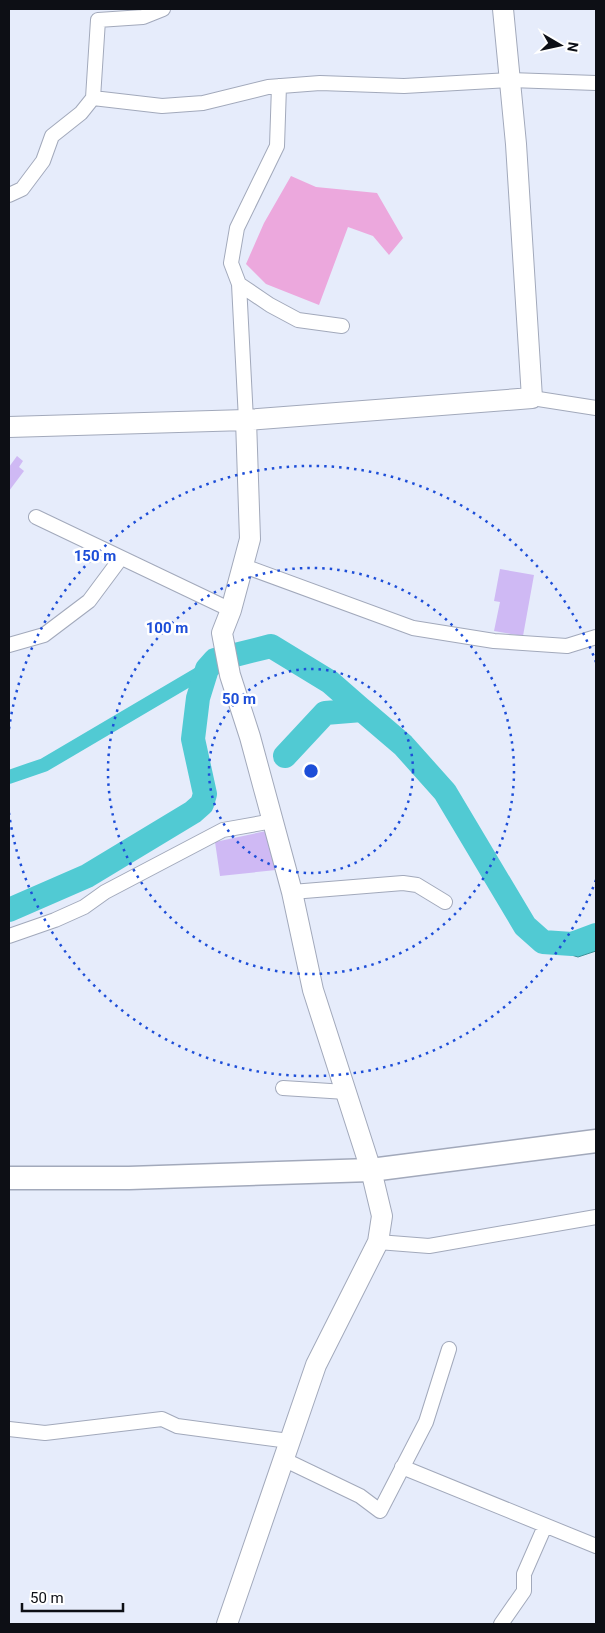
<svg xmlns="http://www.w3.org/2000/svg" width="605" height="1633" viewBox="0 0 605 1633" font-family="Roboto,sans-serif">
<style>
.green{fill:#eca8dd}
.water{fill:#51cad3;stroke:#3d929a}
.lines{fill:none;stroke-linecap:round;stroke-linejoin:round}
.canal{stroke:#51cad3;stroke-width:14}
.river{stroke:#51cad3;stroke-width:24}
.building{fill:#cfb9f4}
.street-casing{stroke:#a2a9bb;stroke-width:16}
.secondary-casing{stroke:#a2a9bb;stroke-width:22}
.primary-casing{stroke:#a2a9bb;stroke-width:25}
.street{stroke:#fff;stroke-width:14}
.secondary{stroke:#fff;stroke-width:20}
.primary{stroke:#fff;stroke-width:22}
.ring{fill:none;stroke:#1d4ed8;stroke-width:2.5;stroke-dasharray:2.5 5}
.centre{fill:#1d4ed8;stroke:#fff;stroke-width:2.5}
.ring-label{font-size:15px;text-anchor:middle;font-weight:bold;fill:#1d4ed8;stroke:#fff;stroke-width:5;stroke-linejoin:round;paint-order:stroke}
</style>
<rect width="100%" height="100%" fill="#e6ecfb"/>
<path class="green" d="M291,176L316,187L377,193L403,238L389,255L373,236L348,227L319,305L266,284L246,264L264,223Z"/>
<path class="water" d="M596,927V951L578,957L558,951L568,935Z"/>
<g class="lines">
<path class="canal" d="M9,777L44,765L207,669"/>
<path class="river" d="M285,756L325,713L362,710L403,745L445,792L525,926L543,942L572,944L596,935
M9,910L87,876L193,812L202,804L205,794L193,739L198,698L207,669L215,660L271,646L330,682L362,710"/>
</g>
<path class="building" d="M17,456L23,461L19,467L24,471L9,491V467Z
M500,569L534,575L523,636L494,631L500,602L494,601Z
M266,831L276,870L220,876L215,842Z"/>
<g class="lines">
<g class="street-casing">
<path id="street" d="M163,9L143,17L98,20L93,98L162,106L203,103L268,87L320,83L404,86L510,80L596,83
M279,86L277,146L237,228L231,263L239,284L270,305L298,320L342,326
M9,195L22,189L43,161L52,136L81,113L93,98
M239,284L246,420
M532,398L596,408
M36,517L231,610
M244,566L413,628L494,641L567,646L596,637
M9,645L44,635L89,601L121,558
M292,892L403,883L417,885L445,902
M9,936L55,920L84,907L105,892L223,830L273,821
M283,1088L346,1092
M378,1242L429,1246L596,1217
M9,1429L45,1433L162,1419L177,1426L289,1441
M283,1459L360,1496L380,1511L426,1422L449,1349
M402,1467L596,1546
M501,1624L524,1591V1574L545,1526"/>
</g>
<g class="secondary-casing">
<path id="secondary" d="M9,427L246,420L532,398L516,144L503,9
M227,1624L316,1365L378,1242L382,1216L371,1170L313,990L292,892L250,737L230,675L222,633L231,610L250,539L246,420"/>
</g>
<g class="primary-casing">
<path id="primary" d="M9,1178H129L371,1170L596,1141"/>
</g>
<use href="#street" class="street"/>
<use href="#secondary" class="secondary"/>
<use href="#primary" class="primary"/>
</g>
<g class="ring">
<circle cx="311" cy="771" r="102"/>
<circle cx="311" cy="771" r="203"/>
<path d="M596 880A305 305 0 0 1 9 813M9 729A305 305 0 0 1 596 662"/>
</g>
<circle cx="311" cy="771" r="8" class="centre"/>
<g class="ring-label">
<text x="95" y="561">150 m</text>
<text x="167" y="633">100 m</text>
<text x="239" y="704">50 m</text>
</g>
<rect width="605" height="1633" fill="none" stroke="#0d0f15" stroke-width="20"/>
<g transform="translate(560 45) rotate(99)" stroke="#ffffff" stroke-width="4" paint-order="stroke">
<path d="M0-4L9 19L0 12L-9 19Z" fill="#0d0f15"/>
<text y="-8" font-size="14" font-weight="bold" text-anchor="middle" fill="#0d0f15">N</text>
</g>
<path d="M22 1603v8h101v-8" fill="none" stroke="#0d0f15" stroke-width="2.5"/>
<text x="30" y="1603" font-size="15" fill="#0d0f15" stroke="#ffffff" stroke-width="4" paint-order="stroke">50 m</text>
</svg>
